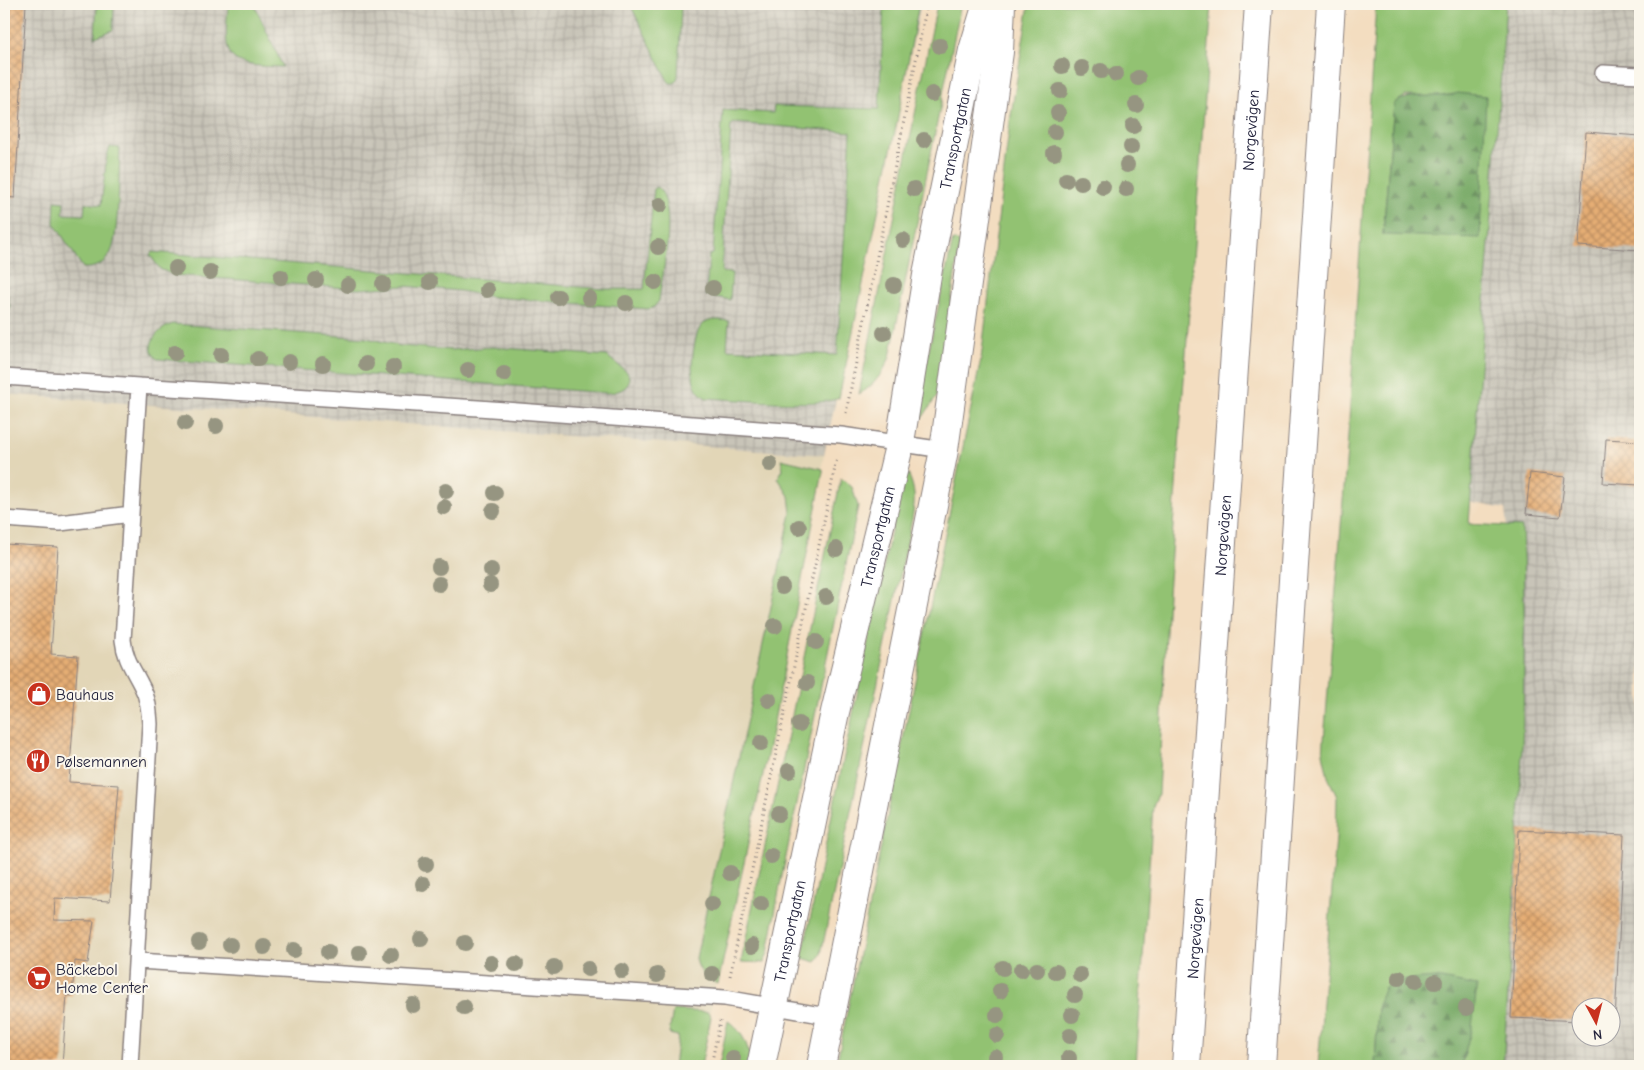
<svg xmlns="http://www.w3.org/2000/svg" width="1644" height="1070" viewBox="0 0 1644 1070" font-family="'Comic Neue',sans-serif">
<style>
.built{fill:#e2d6b7}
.industrial{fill:url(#industrial-grid);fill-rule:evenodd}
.green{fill:#92c272;stroke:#5a7256;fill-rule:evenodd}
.forest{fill:url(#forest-firs);stroke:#4c6550}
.building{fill:url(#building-cross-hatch)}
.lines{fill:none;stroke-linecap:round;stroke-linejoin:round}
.service-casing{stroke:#8a807e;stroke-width:18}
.tertiary-casing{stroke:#8a807e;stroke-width:30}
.motorway-casing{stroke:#8a807e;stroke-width:30}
.path{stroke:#8a807e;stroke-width:3;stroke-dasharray:1 4;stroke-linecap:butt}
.service{stroke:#fff;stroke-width:15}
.tertiary{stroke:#fff;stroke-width:28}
.motorway{stroke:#fff;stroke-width:28}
.tree{fill:#969581}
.labels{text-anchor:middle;stroke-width:4;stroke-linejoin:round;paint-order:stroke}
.street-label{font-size:16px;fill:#22223b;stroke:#fbf7ec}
.poi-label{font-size:16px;fill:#22223b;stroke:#fbf7ec;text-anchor:start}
</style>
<defs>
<pattern id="industrial-grid" width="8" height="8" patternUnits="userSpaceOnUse" patternTransform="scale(1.25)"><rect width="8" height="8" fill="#c8c4b8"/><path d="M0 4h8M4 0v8" fill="none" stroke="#aca89f"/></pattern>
<pattern id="forest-firs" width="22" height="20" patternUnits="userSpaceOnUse" patternTransform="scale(1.25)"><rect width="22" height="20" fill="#75a864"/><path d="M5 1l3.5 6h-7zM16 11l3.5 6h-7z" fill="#608854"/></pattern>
<pattern id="building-cross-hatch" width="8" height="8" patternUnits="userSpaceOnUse" patternTransform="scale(1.25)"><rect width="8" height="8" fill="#e5ad74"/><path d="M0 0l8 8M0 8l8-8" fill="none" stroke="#b98c60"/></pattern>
</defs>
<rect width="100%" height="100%" fill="#fbf7ec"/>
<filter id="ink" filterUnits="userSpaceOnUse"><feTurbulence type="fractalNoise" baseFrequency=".02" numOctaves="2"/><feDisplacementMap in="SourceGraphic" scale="10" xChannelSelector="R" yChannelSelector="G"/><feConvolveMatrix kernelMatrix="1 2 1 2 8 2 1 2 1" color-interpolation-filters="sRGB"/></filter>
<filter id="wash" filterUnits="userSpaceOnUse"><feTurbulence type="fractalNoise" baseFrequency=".0096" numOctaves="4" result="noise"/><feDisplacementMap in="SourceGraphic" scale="20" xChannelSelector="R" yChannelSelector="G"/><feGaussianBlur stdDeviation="1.12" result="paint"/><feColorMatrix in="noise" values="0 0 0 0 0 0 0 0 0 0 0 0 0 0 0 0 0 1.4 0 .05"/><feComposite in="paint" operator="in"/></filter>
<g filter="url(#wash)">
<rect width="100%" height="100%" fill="#f3ddc0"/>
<path class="built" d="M4,394L824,455L699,1066H4Z"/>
<path class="industrial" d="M4,4H921L824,455L4,394Z
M1500,4H1640V1066H1488L1515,606L1505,509L1453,499ZM1582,1008H1612V1038H1582Z"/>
<path class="green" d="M97,4H114L113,30L95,37Z
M228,4H254L283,67C223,66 224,59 228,4Z
M630,4H677L681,9L678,77L675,83H670L668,81Z
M884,4H919L897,122L839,398C820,408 731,399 706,398C686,387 692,353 697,334C703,318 714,319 729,321L727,349L837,355L851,132L734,123L731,125L722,272L732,273L730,300L706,295L709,255L713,254L723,110L773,113L774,106L879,109Z
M937,4H961L890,357C883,373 874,386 859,394Z
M1029,4H1212L1168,594L1158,794L1153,806L1136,1066H836L981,359L1010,121Z
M1376,4H1506L1469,524L1522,527C1530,706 1515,887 1503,1066H1461L1472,1027L1378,1005L1375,1066H1318L1336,837L1337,797L1328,777L1323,753L1347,450ZM1406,96L1444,97L1383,234L1394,103Z
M110,147L120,148C119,169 119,236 111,252C106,263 95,269 83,268L54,223L55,201L64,202L63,214L84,215L85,203L101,205L107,155Z
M658,187C678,207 662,274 659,301L653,308L648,309L493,297L460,291L404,286L359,289L173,275L160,269L150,255L152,252L604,289H644L654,188Z
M953,240L960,242L937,396L923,417L913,422Z
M4,284L10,307L4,329Z
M173,324L367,338L401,346L451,350L492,347L607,356L627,372C635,387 618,393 606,393L157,359C142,345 159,328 173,324Z
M781,459L823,469V472L770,742L718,984C706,978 698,972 696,958L791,513L789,496L778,478L783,469Z
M903,474H908C916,489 915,503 912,519L821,954L816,962L802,958Z
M841,478L852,487L858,506L779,891L768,953L764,963L741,962Z
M673,1010L708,1012L711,1017L701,1066H674L678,1036L669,1034Z
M728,1021C745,1033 748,1047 752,1066H719Z"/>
<path class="forest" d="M1458,93L1486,96L1480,238L1383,235L1394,103C1414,91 1435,100 1458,93Z
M1436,978L1477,986L1472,1027L1461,1066H1375L1378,1005L1385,987L1397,981Z"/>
<g id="blocks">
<path class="building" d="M4,4H26L15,198L4,197Z
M1586,132L1640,136V250L1578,246Z
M1606,439L1640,441V485L1603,483Z
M1530,473L1565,477L1560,517L1526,514Z
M4,544L58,547L51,654L78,656L69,782L119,785L110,901L55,898L54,920L94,921L88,963L75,961L72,996L67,995L62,1066H4Z
M1519,830L1624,835L1615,1022H1612V1008H1582V1021L1511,1018Z"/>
</g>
</g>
<g filter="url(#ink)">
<use href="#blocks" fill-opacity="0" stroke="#8a807e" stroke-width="1"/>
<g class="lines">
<g class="service-casing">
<path id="service" d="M1603,73L1640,75
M4,377L139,386
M4,519L60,523L131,514
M138,961L725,998L832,1017
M130,1066L150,724C149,710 148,697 141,685C133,669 125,659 123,640L139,386L478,408L841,435L944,450"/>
</g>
<g class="tertiary-casing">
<g id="tertiary">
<path id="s1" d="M761,1066L835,712L900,442L928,269L973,50L987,4"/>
<path d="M821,1066L944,450L999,52L1001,4"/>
</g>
</g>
<g class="motorway-casing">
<g id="motorway">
<path id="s2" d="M1186,1066L1259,4"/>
<path d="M1261,1066L1331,4"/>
</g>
</g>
<path class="path" d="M846,413L927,4
M730,976L837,458
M711,1066L720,1021"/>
<use href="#service" class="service"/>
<use href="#tertiary" class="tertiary"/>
<use href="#motorway" class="motorway"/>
</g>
<g class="tree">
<circle cx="940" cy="46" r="8"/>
<circle cx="1062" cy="66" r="8"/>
<circle cx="1082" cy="68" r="8"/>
<circle cx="1101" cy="71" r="8"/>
<circle cx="1116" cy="74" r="8"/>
<circle cx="1138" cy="78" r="8"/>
<circle cx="1060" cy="91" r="8"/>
<circle cx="932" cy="94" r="8"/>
<circle cx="1136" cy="105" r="8"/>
<circle cx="1058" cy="113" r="8"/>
<circle cx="1133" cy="126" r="8"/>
<circle cx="1055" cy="132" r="8"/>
<circle cx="924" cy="140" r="8"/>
<circle cx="1131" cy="147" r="8"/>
<circle cx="1054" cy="153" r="8"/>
<circle cx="1127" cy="165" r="8"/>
<circle cx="1066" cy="180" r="8"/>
<circle cx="1081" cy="183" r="8"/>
<circle cx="1103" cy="187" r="8"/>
<circle cx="914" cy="189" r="8"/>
<circle cx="1126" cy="189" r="8"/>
<circle cx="660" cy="205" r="8"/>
<circle cx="903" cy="240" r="8"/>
<circle cx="658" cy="247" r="8"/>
<circle cx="176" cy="268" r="8"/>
<circle cx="210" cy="272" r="8"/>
<circle cx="281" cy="277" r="8"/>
<circle cx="316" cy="280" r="8"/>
<circle cx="430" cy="282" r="8"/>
<circle cx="655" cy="282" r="8"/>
<circle cx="383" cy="284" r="8"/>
<circle cx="348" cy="285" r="8"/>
<circle cx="894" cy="285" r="8"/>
<circle cx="713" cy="288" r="8"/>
<circle cx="487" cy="290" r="8"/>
<circle cx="558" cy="297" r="8"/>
<circle cx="589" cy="298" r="8"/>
<circle cx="626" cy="303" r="8"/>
<circle cx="884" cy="333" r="8"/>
<circle cx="175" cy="353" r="8"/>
<circle cx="221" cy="355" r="8"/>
<circle cx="258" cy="359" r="8"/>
<circle cx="289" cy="362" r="8"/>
<circle cx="323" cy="364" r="8"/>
<circle cx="366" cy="364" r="8"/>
<circle cx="393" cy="367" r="8"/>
<circle cx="468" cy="370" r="8"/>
<circle cx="504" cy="374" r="8"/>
<circle cx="185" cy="423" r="8"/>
<circle cx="216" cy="426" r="8"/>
<circle cx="770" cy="464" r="8"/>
<circle cx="446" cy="491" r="8"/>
<circle cx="495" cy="493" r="8"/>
<circle cx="444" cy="507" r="8"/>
<circle cx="493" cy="511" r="8"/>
<circle cx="799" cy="527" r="8"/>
<circle cx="836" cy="549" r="8"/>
<circle cx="439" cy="567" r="8"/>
<circle cx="491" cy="570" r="8"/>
<circle cx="439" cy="584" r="8"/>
<circle cx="490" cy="585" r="8"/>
<circle cx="782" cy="587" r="8"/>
<circle cx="826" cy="597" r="8"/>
<circle cx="775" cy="626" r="8"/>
<circle cx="816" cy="642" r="8"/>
<circle cx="807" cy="683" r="8"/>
<circle cx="769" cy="700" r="8"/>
<circle cx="799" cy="724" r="8"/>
<circle cx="761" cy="743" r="8"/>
<circle cx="789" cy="771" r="8"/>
<circle cx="779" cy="814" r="8"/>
<circle cx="771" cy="856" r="8"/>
<circle cx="426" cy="864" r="8"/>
<circle cx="730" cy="873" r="8"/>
<circle cx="423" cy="884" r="8"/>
<circle cx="712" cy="904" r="8"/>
<circle cx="761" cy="904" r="8"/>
<circle cx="421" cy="939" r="8"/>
<circle cx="199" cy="942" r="8"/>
<circle cx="465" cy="943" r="8"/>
<circle cx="230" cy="945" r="8"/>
<circle cx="752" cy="946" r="8"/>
<circle cx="264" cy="947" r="8"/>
<circle cx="294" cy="950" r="8"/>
<circle cx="328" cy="952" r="8"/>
<circle cx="359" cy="953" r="8"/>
<circle cx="391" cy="955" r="8"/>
<circle cx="491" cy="963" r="8"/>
<circle cx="516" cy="964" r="8"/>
<circle cx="554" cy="967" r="8"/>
<circle cx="1003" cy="968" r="8"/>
<circle cx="588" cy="969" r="8"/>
<circle cx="1021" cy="970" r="8"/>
<circle cx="1037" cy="970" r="8"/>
<circle cx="622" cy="971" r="8"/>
<circle cx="1056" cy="972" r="8"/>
<circle cx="712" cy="974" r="8"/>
<circle cx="657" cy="975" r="8"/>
<circle cx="1080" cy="975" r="8"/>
<circle cx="1399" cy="978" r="8"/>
<circle cx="1416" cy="981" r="8"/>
<circle cx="1435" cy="982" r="8"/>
<circle cx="1000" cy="991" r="8"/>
<circle cx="1075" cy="995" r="8"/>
<circle cx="413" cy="1005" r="8"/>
<circle cx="464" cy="1007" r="8"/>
<circle cx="1466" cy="1008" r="8"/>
<circle cx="997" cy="1015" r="8"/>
<circle cx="1072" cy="1015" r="8"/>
<circle cx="997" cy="1035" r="8"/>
<circle cx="1070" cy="1036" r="8"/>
<circle cx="995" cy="1057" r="8"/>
<circle cx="733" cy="1058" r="8"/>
<circle cx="1069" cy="1058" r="8"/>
</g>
</g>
<defs>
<g id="shop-disc" transform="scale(1.25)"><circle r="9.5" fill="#c8321e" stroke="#fbf7ec"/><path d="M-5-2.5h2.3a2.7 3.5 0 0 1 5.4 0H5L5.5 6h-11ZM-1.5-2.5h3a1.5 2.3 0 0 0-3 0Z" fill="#fff"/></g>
<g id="restaurant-disc" transform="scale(1.25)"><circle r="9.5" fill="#c8321e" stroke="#fbf7ec"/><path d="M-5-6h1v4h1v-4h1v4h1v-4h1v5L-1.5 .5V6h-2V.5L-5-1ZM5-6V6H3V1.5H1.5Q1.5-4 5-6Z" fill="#fff"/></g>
<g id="supermarket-disc" transform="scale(1.25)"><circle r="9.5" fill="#c8321e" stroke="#fbf7ec"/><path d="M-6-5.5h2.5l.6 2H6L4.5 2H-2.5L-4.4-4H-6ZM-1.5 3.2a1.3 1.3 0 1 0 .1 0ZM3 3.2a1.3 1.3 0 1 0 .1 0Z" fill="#fff"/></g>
</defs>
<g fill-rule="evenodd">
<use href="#shop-disc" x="39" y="694"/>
<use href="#restaurant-disc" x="38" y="761"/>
<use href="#supermarket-disc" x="39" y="978"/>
</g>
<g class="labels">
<g class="street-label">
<text dy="6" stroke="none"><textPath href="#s2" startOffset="938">Norgevägen</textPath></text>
<text dy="6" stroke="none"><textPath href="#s1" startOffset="948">Transportgatan</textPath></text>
<text dy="6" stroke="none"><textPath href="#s2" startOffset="532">Norgevägen</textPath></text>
<text dy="6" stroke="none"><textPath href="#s1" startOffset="542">Transportgatan</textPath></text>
<text dy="6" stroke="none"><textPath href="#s1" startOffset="138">Transportgatan</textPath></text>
<text dy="6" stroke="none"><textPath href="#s2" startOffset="128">Norgevägen</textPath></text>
</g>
<g class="poi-label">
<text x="56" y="700">Bauhaus</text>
<text x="56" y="767">Pølsemannen</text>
<text x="56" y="975">Bäckebol<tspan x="56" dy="18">Home Center</tspan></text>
</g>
</g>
<rect width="1644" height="1070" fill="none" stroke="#fbf7ec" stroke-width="20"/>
<g transform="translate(1596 1022) rotate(173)"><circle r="24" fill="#fbf7ec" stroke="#a4a2a5"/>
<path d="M0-4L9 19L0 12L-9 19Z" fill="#c8321e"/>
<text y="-8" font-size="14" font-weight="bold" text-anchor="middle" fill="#22223b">N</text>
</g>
</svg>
